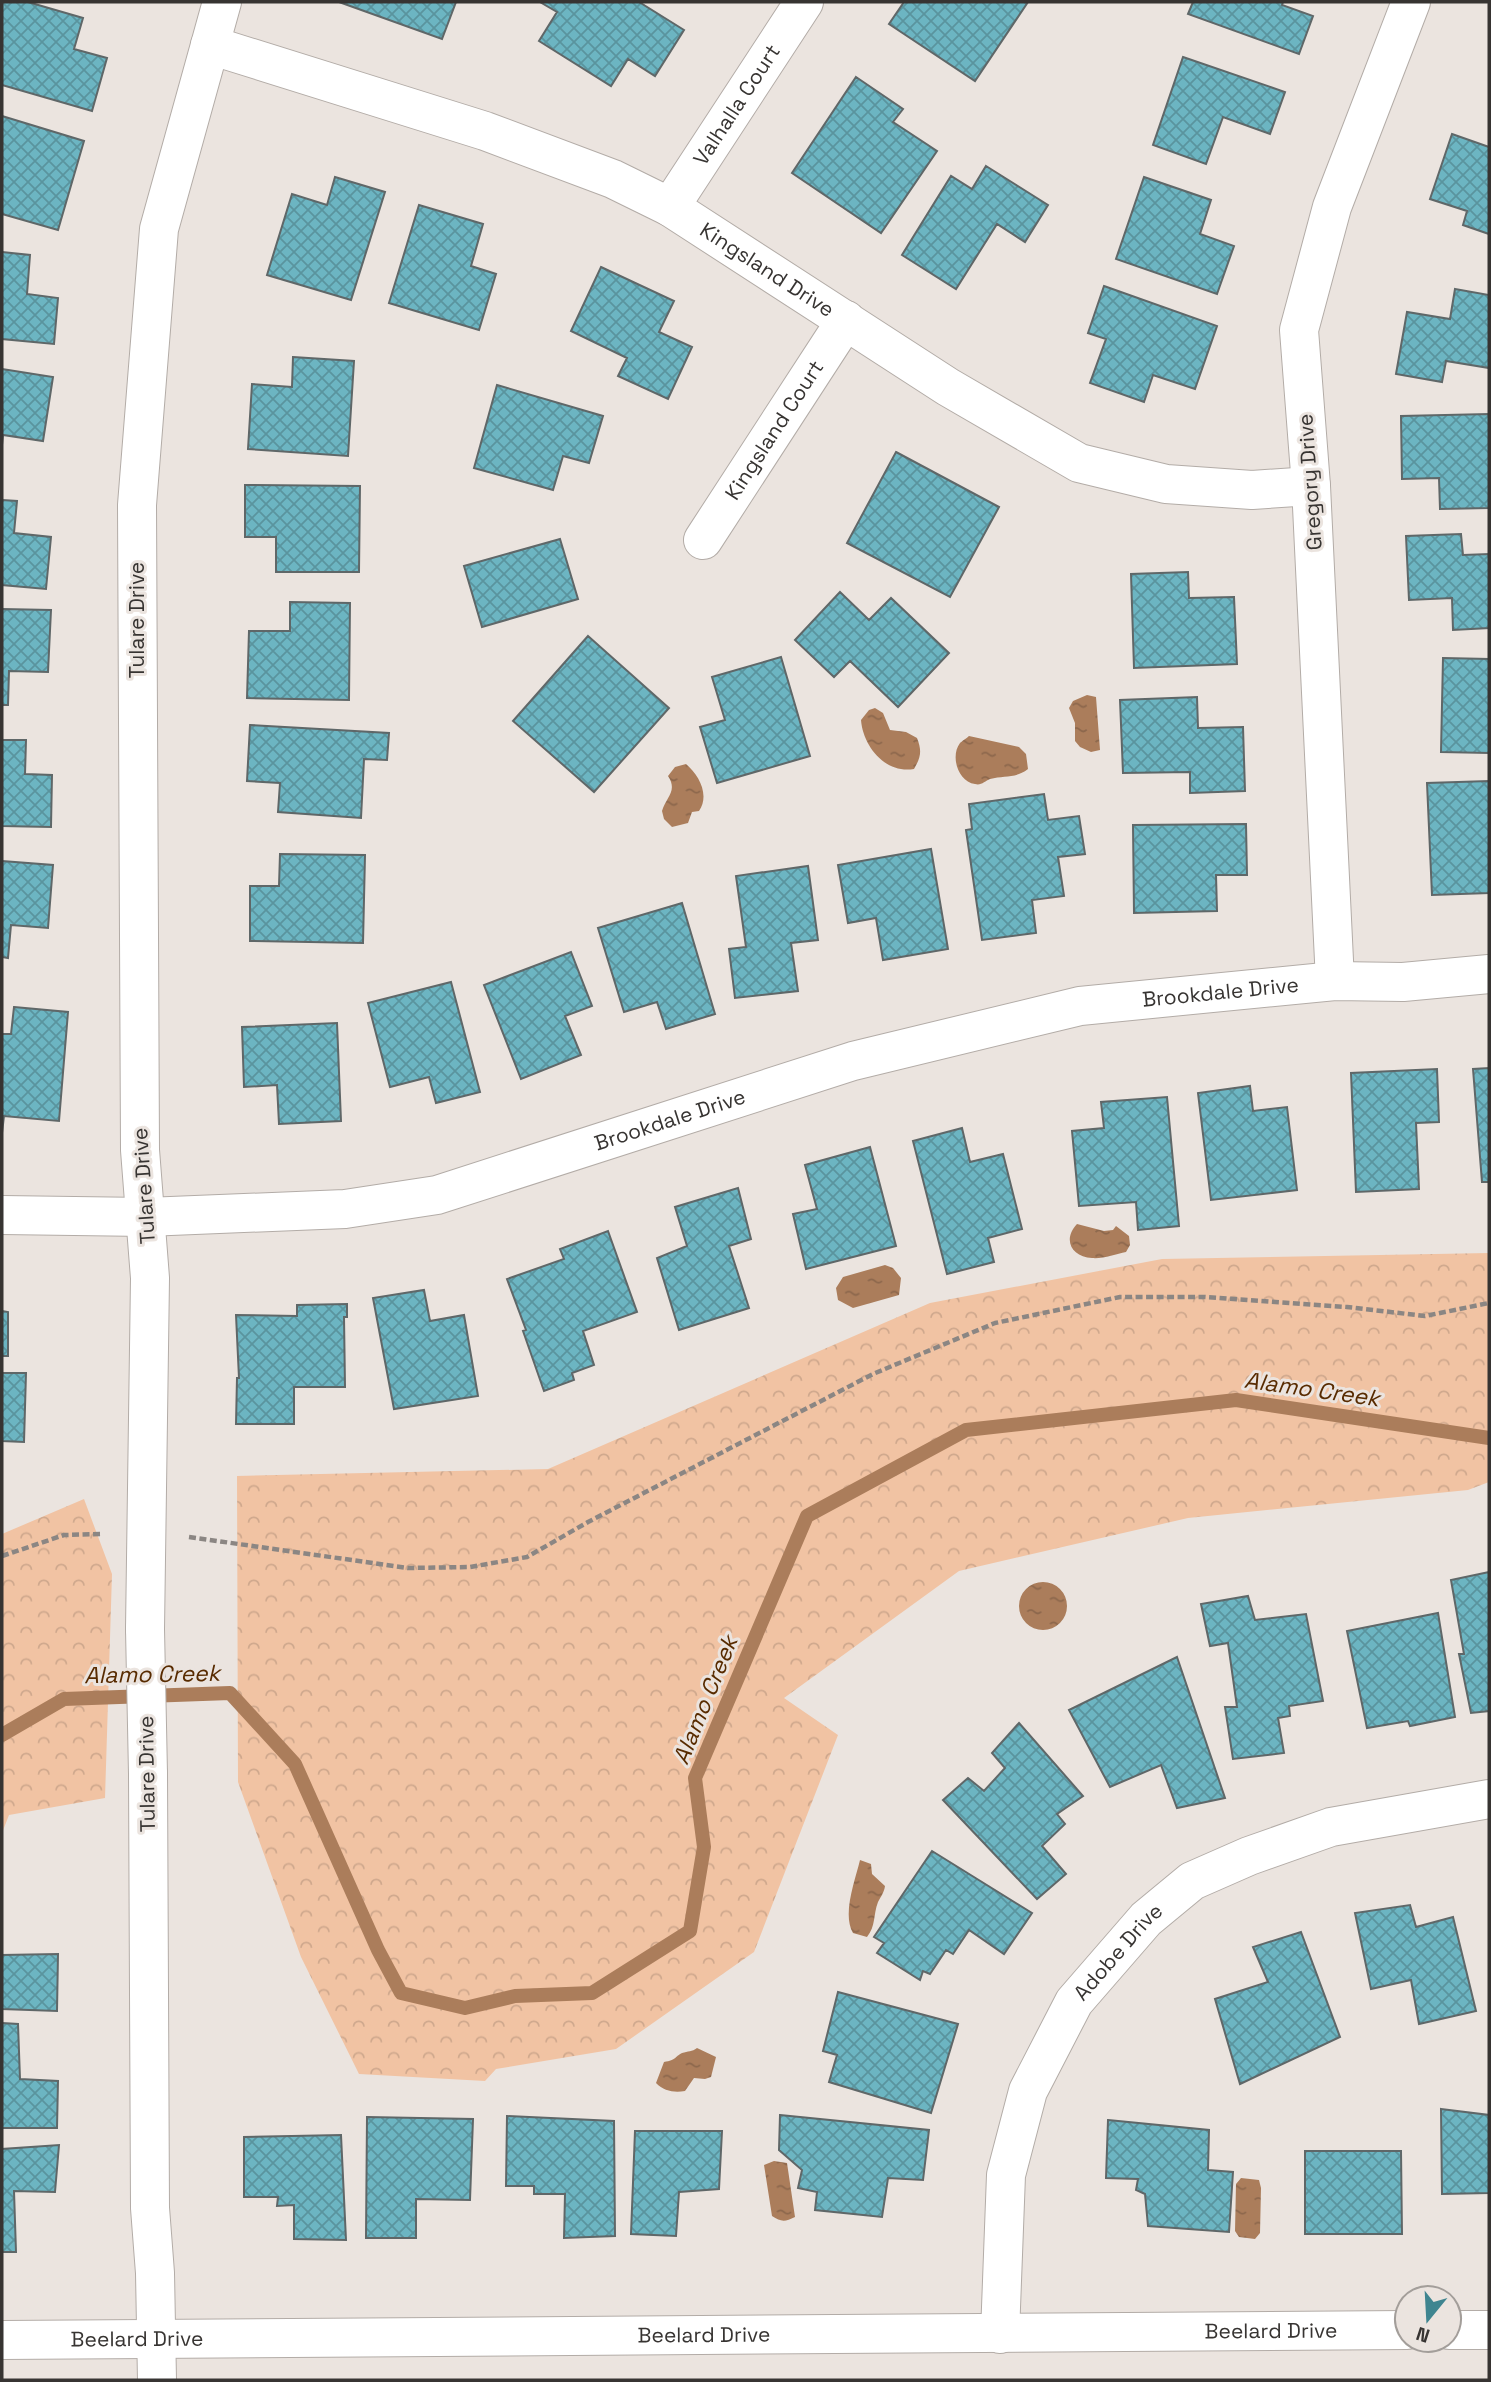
<svg xmlns="http://www.w3.org/2000/svg" width="1491" height="2382" viewBox="0 0 1491 2382" font-family="'Space Grotesk',sans-serif">
<style>
.forest{fill:url(#forest-crowns)}
.water{fill:url(#water-ripples)}
.lines{fill:none;stroke-linecap:round;stroke-linejoin:round}
.stream{stroke:#ab7d5b;stroke-width:14}
.building{fill:url(#building-cross-hatch);stroke:#5f6768;stroke-width:2}
.minor-casing{stroke:#b3aca7;stroke-width:40}
.tertiary-casing{stroke:#b3aca7;stroke-width:40}
.path{stroke:#8b8683;stroke-width:4.5;stroke-dasharray:7 3.5;stroke-linecap:butt}
.minor{stroke:#fff;stroke-width:38}
.tertiary{stroke:#fff;stroke-width:38}
.labels{text-anchor:middle;stroke-width:6;stroke-linejoin:round;paint-order:stroke}
.street-label{font-size:21px;fill:#373432;stroke:#ebe4df}
.water-label{font-size:23px;font-style:italic;fill:#582b00;stroke:#ebe4df}
</style>
<defs>
<pattern id="forest-crowns" width="20" height="18" patternUnits="userSpaceOnUse" patternTransform="scale(1.75)"><rect width="20" height="18" fill="#f1c3a3"/><path d="M2 6a3 3 0 1 1 6 0M12 15a3 3 0 1 1 6 0" fill="none" stroke="#cfa88d"/></pattern>
<pattern id="water-ripples" width="26" height="14" patternUnits="userSpaceOnUse" patternTransform="scale(1.75)"><rect width="26" height="14" fill="#ab7d5b"/><path d="M2 4q2-2 4 0t4 0M15 11q2-2 4 0t4 0" fill="none" stroke="#8c674c"/></pattern>
<pattern id="building-cross-hatch" width="8" height="8" patternUnits="userSpaceOnUse" patternTransform="scale(1.75)"><rect width="8" height="8" fill="#6cb5c2"/><path d="M0 0l8 8M0 8l8-8" fill="none" stroke="#5a949e"/></pattern>
</defs>
<rect width="100%" height="100%" fill="#ebe4df"/>
<path class="forest" d="M1489,1253V1482L1468,1490L1188,1518L959,1571L784,1698L838,1735L754,1952L616,2049L496,2069L485,2081L359,2074L301,1957L238,1782L237,1476L548,1469L930,1303L1162,1259Z
M84,1499L112,1574L105,1798L9,1815L2,1833V1534Z"/>
<path class="water" d="M1087,695L1096,697L1100,750L1091,752L1080,747L1075,741V723L1069,708L1073,701Z
M875,708L883,713L890,730L906,732L917,738C922,751 921,757 914,769C885,774 863,746 861,720L869,710Z
M969,736L1019,747L1026,754L1028,769C1015,779 1004,775 990,779C985,781 981,786 975,784C958,782 950,756 960,743C961,742 968,737 969,736Z
M686,764C699,775 710,795 699,811L692,812L688,823L672,827L664,819L662,811C666,797 678,791 668,776L675,767Z
M1077,1224L1104,1231L1113,1230L1116,1226L1129,1236L1130,1245L1126,1252C1116,1254 1103,1259 1092,1258C1072,1257 1062,1240 1077,1224Z
M885,1265L893,1268L901,1278L899,1295L853,1308L838,1300L836,1288L843,1277Z
M1019 1606a24 24 0 1 1 48 0a24 24 0 1 1-48 0Z
M860,1860L871,1864L872,1874L885,1886C884,1893 881,1896 878,1902C873,1915 876,1926 867,1937L853,1933C842,1914 855,1881 860,1860Z
M697,2048L716,2057L711,2077L705,2079L694,2078L685,2091C674,2093 664,2091 656,2083L664,2062C677,2060 674,2057 682,2053C688,2051 692,2052 697,2048Z
M774,2161L787,2163L795,2217C785,2222 781,2222 772,2216L764,2165Z
M1241,2178L1259,2180L1261,2188L1260,2233L1255,2239L1239,2237L1235,2231L1236,2184Z"/>
<g class="lines">
<path class="stream" d="M2,1735L64,1699L230,1693L295,1764L378,1950L401,1993L465,2008L515,1996L592,1993L690,1931L704,1847L695,1778L807,1516L966,1430L1236,1400L1489,1438"/>
</g>
<path class="building" d="M2,2H28L83,18L74,49L107,58L92,111L2,85Z
M339,2H456L442,39Z
M540,2H639L684,30L655,76L628,59L611,86L539,41L557,12Z
M904,2H1028L975,81L889,24Z
M1193,2H1283L1282,5L1313,16L1299,54L1188,14Z
M1183,57L1285,92L1270,134L1223,117L1206,164L1153,145Z
M856,77L903,109L893,122L937,151L881,233L792,173Z
M2,116L84,141L58,230L2,214Z
M1452,134L1489,147V234L1463,225L1467,211L1430,199Z
M986,166L1048,205L1025,242L997,224L956,289L902,255L951,176L972,189Z
M335,177L385,192L351,300L267,275L292,194L327,205Z
M1144,177L1211,200L1200,234L1234,246L1217,294L1116,259Z
M419,205L483,224L471,266L496,274L479,330L389,303Z
M2,252L30,255L27,294L58,298L54,344L2,339Z
M601,267L674,301L659,332L692,347L668,399L618,376L627,358L571,331Z
M1104,286L1217,326L1195,389L1153,375L1144,402L1090,383L1106,339L1088,333Z
M1455,289L1489,295V368L1446,361L1442,382L1396,374L1407,312L1450,319Z
M293,357L354,361L348,456L248,449L252,384L292,387Z
M2,369L53,377L43,441L3,435L2,445Z
M497,385L603,416L589,463L563,456L553,490L474,468Z
M1489,414V508L1440,509L1439,478L1402,479L1401,416Z
M896,452L999,507L950,597L847,543Z
M245,485L360,486L359,572H276V537H245Z
M2,500L17,501L14,533L51,537L46,589L2,585Z
M1461,534L1463,555L1489,554V628L1453,630L1452,598L1409,600L1406,536Z
M560,539L578,599L482,627L464,566Z
M1188,572L1189,598L1234,597L1237,664L1134,668L1131,574Z
M840,592L869,620L891,598L949,653L898,707L850,661L834,677L795,640Z
M290,602L350,603L349,700L247,698L249,631H290Z
M2,609L51,610L48,672L9,671L8,705H2Z
M588,636L669,708L594,792L513,721Z
M781,657L810,756L717,783L700,727L725,720L712,677Z
M1443,658L1489,659V753L1441,752Z
M1197,697L1198,728L1243,727L1245,791L1190,793V772L1123,773L1120,700Z
M250,725L389,733L387,760L364,759L361,818L278,812L280,783L247,781Z
M2,740H26L25,774L52,775L51,827L2,826Z
M1489,781V893L1432,895L1427,783Z
M1044,794L1048,820L1079,816L1085,854L1058,857L1064,896L1032,900L1036,933L982,940L966,830L972,829L969,804Z
M1246,824L1247,875H1216L1217,911L1134,913L1133,825Z
M931,849L948,949L883,960L876,918L848,923L838,865Z
M280,854L365,855L363,943L250,941V886H279Z
M2,861L53,865L48,928L11,925L8,958L2,957Z
M808,866L818,940L791,943L798,991L735,998L729,949L746,947L736,876Z
M682,903L715,1014L666,1029L657,1002L624,1012L598,928Z
M571,952L592,1006L565,1016L581,1055L521,1079L484,985Z
M451,982L480,1092L436,1103L429,1077L390,1087L368,1003Z
M14,1007L68,1012L59,1121L4,1116L2,1133V1034H11Z
M337,1023L341,1121L279,1124L277,1085L244,1087L242,1027Z
M1489,1068V1182H1482L1473,1069Z
M1437,1069L1439,1122L1416,1123L1419,1189L1356,1192L1351,1073Z
M1250,1086L1253,1111L1287,1107L1297,1190L1211,1200L1198,1093Z
M1167,1097L1179,1226L1138,1230L1136,1202L1079,1206L1072,1131L1104,1128L1101,1102Z
M962,1128L970,1162L1003,1154L1022,1229L988,1238L994,1262L947,1274L913,1141Z
M870,1147L896,1246L806,1269L793,1214L817,1209L805,1165Z
M738,1188L751,1239L729,1246L749,1308L679,1330L657,1258L687,1246L675,1207Z
M608,1231L637,1312L583,1331L594,1365L572,1373L574,1380L544,1391L523,1331L526,1330L507,1279L564,1259L560,1249Z
M424,1290L430,1321L464,1315L478,1396L394,1409L373,1298Z
M347,1304V1317H344L345,1387H294V1424H236L237,1378H239L236,1315L297,1316V1305Z
M2,1311L8,1312V1356H2Z
M2,1373H26L24,1442L2,1441Z
M1489,1572V1711L1471,1713L1459,1654H1464L1451,1580Z
M1248,1596L1255,1620L1306,1614L1323,1701L1289,1706L1290,1716L1278,1718L1284,1753L1233,1759L1225,1707H1237L1228,1643L1210,1646L1201,1604Z
M1438,1613L1455,1717L1410,1726L1408,1721L1367,1728L1347,1631Z
M1177,1657L1225,1798L1177,1808L1161,1765L1110,1787L1069,1710Z
M1019,1723L1083,1796L1057,1814L1065,1824L1042,1846L1066,1874L1037,1899L943,1800L968,1778L984,1791L1005,1768L992,1753Z
M932,1851L1032,1913L1004,1954L969,1930L953,1954L946,1950L930,1974L923,1971L920,1980L877,1953L884,1943L874,1937Z
M1410,1905L1416,1927L1453,1917L1476,2011L1419,2024L1411,1980L1371,1989L1355,1913Z
M1301,1932L1340,2037L1240,2084L1215,1999L1268,1982L1253,1947Z
M58,1954L57,2011L2,2009V1955Z
M838,1992L958,2024L931,2113L829,2082L837,2055L823,2051Z
M2,2023L18,2024L20,2079L58,2081L57,2128H2Z
M1441,2109L1489,2115V2193L1442,2194Z
M780,2115L929,2130L923,2180L888,2178L882,2217L815,2210L817,2192L798,2188L802,2170L779,2150Z
M507,2116L614,2121L615,2236L564,2238L565,2194H534V2186H506Z
M367,2117L473,2119L470,2200L416,2199V2238H366Z
M1108,2120L1209,2130L1208,2170L1233,2172L1229,2232L1148,2226L1145,2194L1136,2190L1138,2179L1106,2178Z
M635,2131H722L719,2189L679,2192L676,2236L631,2234Z
M341,2135L346,2240L294,2239V2205L277,2206L278,2197H244V2137Z
M59,2145L55,2192L14,2191L16,2252H2V2149Z
M1305,2151H1401L1402,2234H1305Z"/>
<g class="lines">
<g class="minor-casing">
<g id="minor">
<path id="s1" d="M210,45L485,131L613,179L670,207L948,387L1079,463L1166,484L1252,490L1311,486"/>
<path id="s2" d="M670,207L804,2"/>
<path id="s3" d="M703,540L846,320"/>
<path d="M1335,981L1311,486L1299,330L1332,207L1411,2"/>
<path id="s4" d="M2,1215L146,1217L345,1209L437,1195L853,1061L1080,1006L1335,981L1403,982L1489,974"/>
<path d="M145,1629L148,1774"/>
<path d="M1449,2330H1489"/>
<path id="s5" d="M1000,2334L1006,2175L1028,2091L1074,2002L1146,1919L1192,1881L1249,1856L1331,1827L1489,1799"/>
<path id="s6" d="M2,2340L1407,2330"/>
</g>
</g>
<g class="tertiary-casing">
<path id="tertiary" d="M145,1629L150,1278L140,1150L137,505L159,229L222,2
M148,1774L150,2208L155,2273L157,2380"/>
</g>
<path class="path" d="M189,1537L408,1568L470,1567L527,1557L588,1522L873,1374L995,1323L1120,1297H1204L1347,1307L1425,1316L1489,1303
M2,1556L64,1535L103,1534"/>
<use href="#minor" class="minor"/>
<use href="#tertiary" class="tertiary"/>
</g>
<g class="labels">
<g class="street-label">
<text dy="7" stroke="none"><textPath href="#s2" startOffset="122">Valhalla Court</textPath></text>
<text dy="7" stroke="none"><textPath href="#s1" startOffset="604">Kingsland Drive</textPath></text>
<text dy="7" stroke="none"><textPath href="#s3" startOffset="131">Kingsland Court</textPath></text>
<text transform="translate(1310 482) rotate(-94)" y="7">Gregory Drive</text>
<text transform="translate(137 620) rotate(-90)" y="7">Tulare Drive</text>
<text dy="7" stroke="none"><textPath href="#s4" startOffset="1248">Brookdale Drive</textPath></text>
<text dy="7" stroke="none"><textPath href="#s4" startOffset="681">Brookdale Drive</textPath></text>
<text transform="translate(144 1186) rotate(-94)" y="7">Tulare Drive</text>
<text transform="translate(147 1774) rotate(-91)" y="7">Tulare Drive</text>
<text dy="7" stroke="none"><textPath href="#s5" startOffset="413">Adobe Drive</textPath></text>
<text dy="7" stroke="none"><textPath href="#s6" startOffset="1269">Beelard Drive</textPath></text>
<text dy="7" stroke="none"><textPath href="#s6" startOffset="702">Beelard Drive</textPath></text>
<text dy="7" stroke="none"><textPath href="#s6" startOffset="135">Beelard Drive</textPath></text>
</g>
<g class="water-label">
<text transform="translate(1312 1389) rotate(8)" y="8">Alamo Creek</text>
<text transform="translate(152 1674) rotate(-1)" y="8">Alamo Creek</text>
<text transform="translate(705 1700) rotate(-68)" y="8">Alamo Creek</text>
</g>
</g>
<rect width="1491" height="2382" fill="none" stroke="#373432" stroke-width="7"/>
<g transform="translate(1428 2319) rotate(198)"><circle r="33" fill="#ebe4df" stroke="#a39e9a" stroke-width="2"/>
<path d="M0-5L12 26L0 18L-12 26Z" fill="#3f8590"/>
<text y="-10" font-size="19" font-weight="bold" text-anchor="middle" fill="#373432">N</text>
</g>
</svg>
